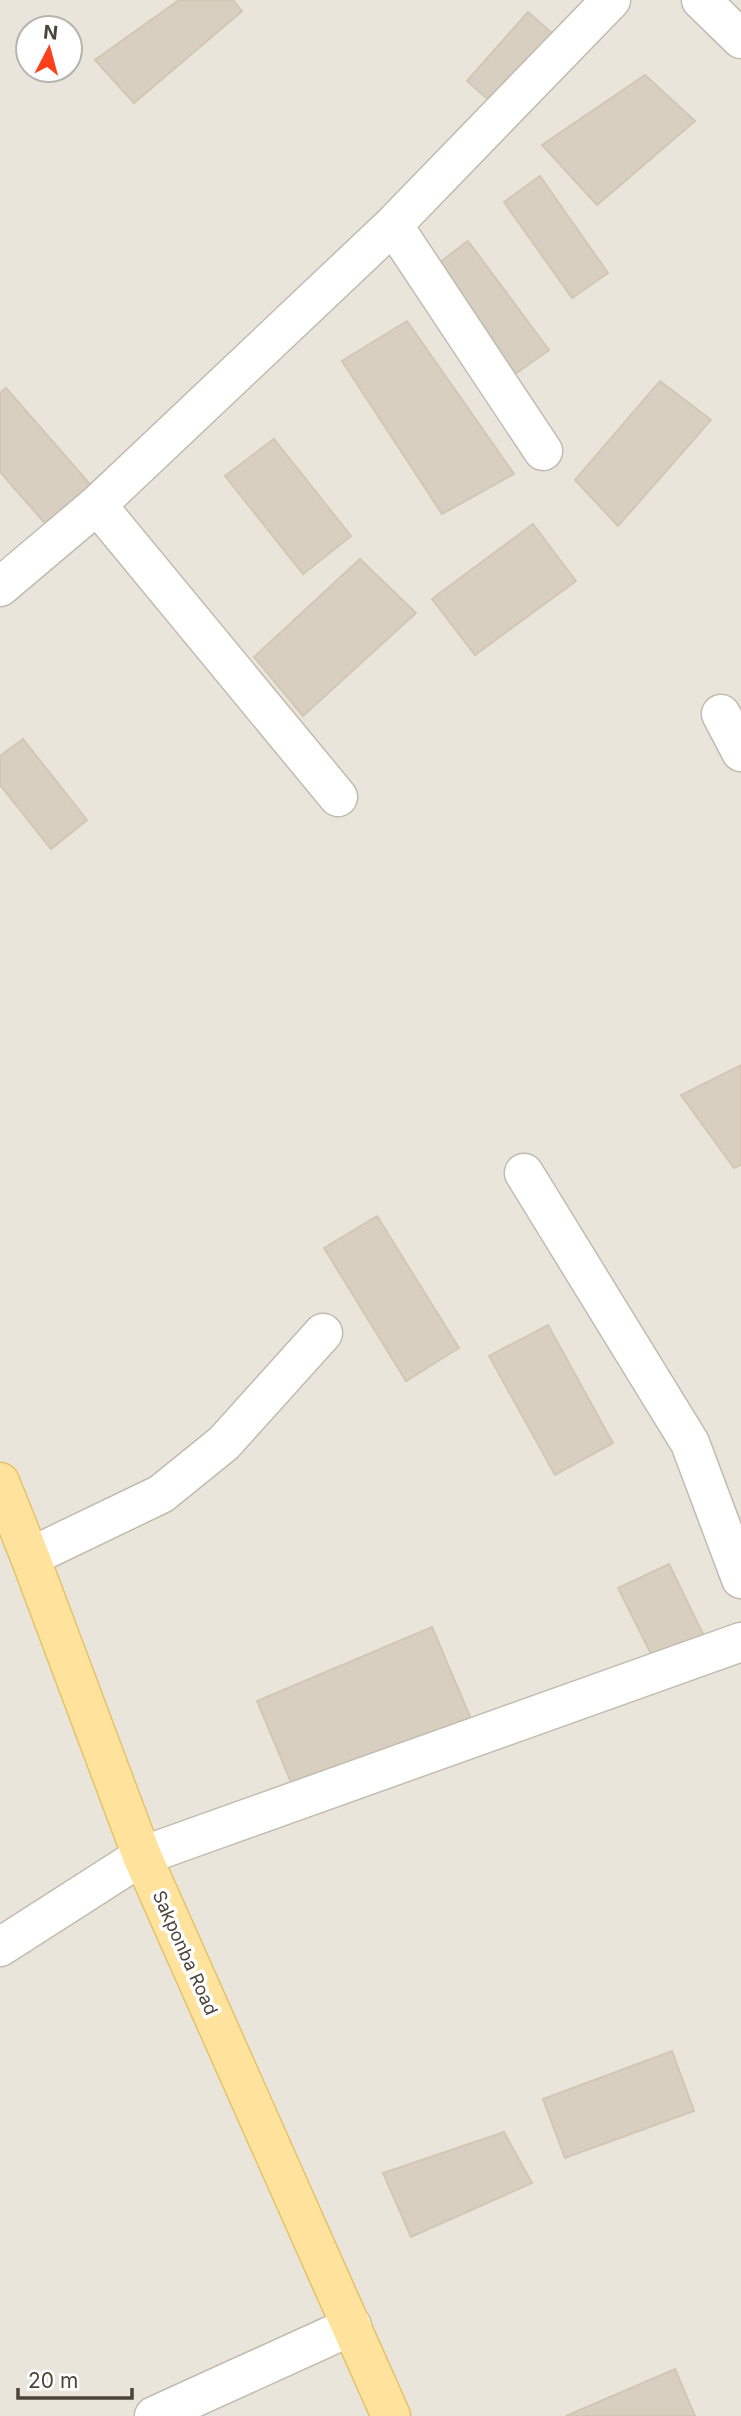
<svg xmlns="http://www.w3.org/2000/svg" width="741" height="2416" viewBox="0 0 741 2416" font-family="Inter,sans-serif">
<style>
.residential{fill:#eae5da;fill-rule:evenodd}
.building{fill:#d8cfc1;stroke:#d3c7b4;stroke-width:2}
.lines{fill:none;stroke-linecap:round;stroke-linejoin:round}
.minor-casing{stroke:#c2bbae;stroke-width:41}
.major-casing{stroke:#e6c16a;stroke-width:41}
.minor{stroke:#fff;stroke-width:38}
.major{stroke:#ffe39c;stroke-width:38}
.labels{text-anchor:middle;stroke-width:7;stroke-linejoin:round;paint-order:stroke}
.street-label{font-size:18px;fill:#4b4439;stroke:#fff}
</style>
<rect width="100%" height="100%" fill="#f6f3ec"/>
<path class="residential" d="M0,0H741V2416H0ZM28,28H70V70H28Z"/>
<path class="building" d="M179,0H233L242,11L134,103L95,60Z
M528,12L561,41L500,110L467,81Z
M645,75L695,121L597,205L542,145Z
M540,176L608,273L572,298L504,202Z
M468,241L549,350L515,374L435,266Z
M407,321L514,474L442,514L342,361Z
M660,381L711,420L618,526L575,480Z
M6,388L95,490L50,529L0,472V393Z
M274,439L351,536L303,574L225,476Z
M533,524L576,581L475,655L432,599Z
M360,559L416,613L303,716L254,657Z
M23,739L87,820L51,849L0,785V756Z
M741,1065V1165L734,1168L681,1095Z
M377,1216L459,1348L406,1381L324,1248Z
M548,1325L613,1443L555,1475L489,1356Z
M669,1564L705,1638L655,1662L618,1588Z
M432,1627L474,1726L298,1799L257,1701Z
M672,2051L694,2111L565,2158L543,2099Z
M504,2132L532,2183L411,2237L383,2173Z
M675,2369L695,2416H566Z"/>
<g class="lines">
<g class="minor-casing">
<path id="minor" d="M701,0L741,39
M393,225L543,451
M97,505L338,797
M0,587L97,505L393,225L611,0
M721,714L741,752
M524,1173L690,1443L741,1579
M30,1557L161,1494L224,1443L323,1333
M0,1947L142,1856L741,1642
M154,2416L352,2326"/>
</g>
<g class="major-casing">
<path id="major" d="M0,1482L30,1557L142,1856L391,2416"/>
</g>
<use href="#minor" class="minor"/>
<use href="#major" class="major"/>
</g>
<g class="labels">
<g class="street-label">
<text transform="translate(185 1953) rotate(66)" y="6">Sakponba Road</text>
</g>
</g>
<g transform="translate(49 49) rotate(6)"><circle r="33" fill="#ffffff" stroke="#b7b4b0" stroke-width="2"/>
<path d="M0-5L12 26L0 18L-12 26Z" fill="#fc3f1d"/>
<text y="-10" font-size="19" font-weight="bold" text-anchor="middle" fill="#4b4439">N</text>
</g>
<path d="M18 2388v10h114v-10" fill="none" stroke="#4b4439" stroke-width="3.5"/>
<text x="28" y="2388" font-size="21" fill="#4b4439" stroke="#ffffff" stroke-width="5" paint-order="stroke">20 m</text>
</svg>
